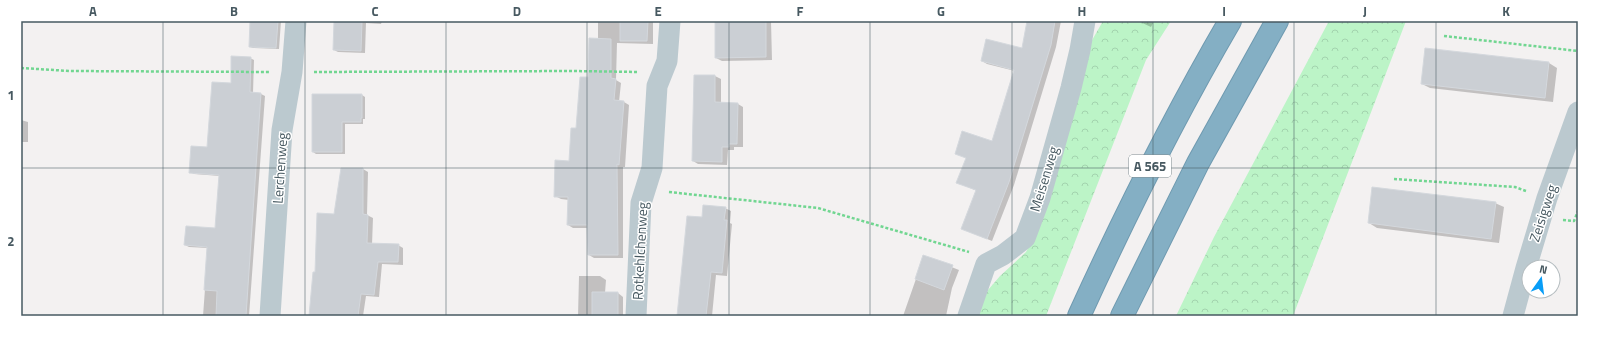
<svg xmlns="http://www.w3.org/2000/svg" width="1599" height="337" viewBox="0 0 1599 337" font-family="'Titillium Web',sans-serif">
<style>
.forest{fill:url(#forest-crowns)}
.shadow{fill:#0003}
.building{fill:#cbcfd4;stroke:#d4d8dd}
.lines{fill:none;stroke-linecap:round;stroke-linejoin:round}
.motorway-casing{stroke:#6f9ab0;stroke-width:24}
.path{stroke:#71d691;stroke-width:2.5;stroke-dasharray:3 2;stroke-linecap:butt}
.minor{stroke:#bbc9cf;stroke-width:21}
.motorway{stroke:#84afc4;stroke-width:22}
.grid{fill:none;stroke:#475961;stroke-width:1;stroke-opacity:0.55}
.labels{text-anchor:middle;stroke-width:3;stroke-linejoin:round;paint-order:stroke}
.shield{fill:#fff;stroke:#7e8b90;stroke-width:1}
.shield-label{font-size:13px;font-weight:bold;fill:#475961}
.street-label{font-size:14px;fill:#475961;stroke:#fff}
.neatline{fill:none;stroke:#475961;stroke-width:1.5}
.grid-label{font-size:13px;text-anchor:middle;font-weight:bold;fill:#475961}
</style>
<defs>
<pattern id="forest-crowns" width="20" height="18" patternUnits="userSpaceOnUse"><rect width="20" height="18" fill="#bcf4c7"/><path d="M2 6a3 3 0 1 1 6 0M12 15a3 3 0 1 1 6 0" fill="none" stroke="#a3d3ae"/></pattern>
</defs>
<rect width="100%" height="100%" fill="#f3f1f1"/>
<path class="forest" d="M1103,21H1171L1146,60L1046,316H977L988,290L1000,276L1026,252L1036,233L1087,49Z
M1329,21H1406L1293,316H1176L1214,237Z"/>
<path class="shadow" d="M251,21H281L279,49L253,48L250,47Z
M335,21H382L381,24L366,23L365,53L338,52L334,50Z
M598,21H653V44L617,43L616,80L621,83L619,102H624L629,105L625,167H623V258H594L589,255L588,228H573L568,225L569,200L561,199L555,196L570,162L598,39Z
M716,21H771L772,60L722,61L716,58Z
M1028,21H1061L1056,47L1014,185L992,241L967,231L977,191L963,185L967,158L956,153L993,142L1015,71L987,64L982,61L1023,49Z
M1138,21H1154L1151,27Z
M250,58L254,60L253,93L261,94L265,96L249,316H203L208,248L189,247L185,245L216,230L220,176L194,174L190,172L208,148L232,84Z
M1549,63L1557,68L1553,102L1430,88L1422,84Z
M695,76H715L721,79V104H738L743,107V147H734V150H728L727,165L698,164L693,161Z
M362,95L365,97V119H363V124H345V154H316L313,152Z
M21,120L28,122V142H21Z
M342,169H363L368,172L367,215L373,218L372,245H398L403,248V265L382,264L379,297L366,296L363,316H310L316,273L335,215Z
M1495,203L1504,207L1499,243L1377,228L1369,223Z
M725,208L731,211L730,223L732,224L727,276L716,275L712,316H677L703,218Z
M924,256L959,270L952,288L946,316H903Z
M579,276H600L606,280L605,293H618L623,297V316H578Z"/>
<path class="building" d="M250,21H278L276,48L249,47Z
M334,21H362L361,51L333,50Z
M620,21H648L647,41H620Z
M715,21H766V57L715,58Z
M1027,21H1055L1051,45L1009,182L987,239L961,229L976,190L956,183L966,158L955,154L962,131L992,141L1014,70L981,61L986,39L1022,48Z
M589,38L611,39V78L616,79L614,100L624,101L619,165L617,164L618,255H588L587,225H567L568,197H554L555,160L569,161L571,128H576L580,77H588Z
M1425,48L1549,62L1545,98L1421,84Z
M231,56L251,57L250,92L261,93L246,316H216L217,291L204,290L207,247L184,245L186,226L215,228L219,175L189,173L191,146L207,147L212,82L231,83Z
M694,75H715V102L738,103L737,144H729V147H722V162L692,161Z
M312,94H362V118H361V122H342V152H312Z
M341,168H363V214L368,215L367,243L399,244L398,262H378L374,295L361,294L358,316H309L313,272H315L317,213L334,214Z
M1372,187L1496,202L1491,239L1368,223Z
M703,205L726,207L724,220H727L722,273L711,272L706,316H677L687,216L702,217Z
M923,255L953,265L944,290L915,279Z
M592,292H618V316H592Z"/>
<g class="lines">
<g class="motorway-casing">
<path id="motorway" d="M1079,316C1125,215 1174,117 1230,21
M1122,316L1198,163L1277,21"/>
</g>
<path class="path" d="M1444,36L1578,51
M21,68L70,71L269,72
M314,72L573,71L639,72
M1394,179L1515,187L1526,191
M669,192L818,208L969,252
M1563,220L1574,221L1578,211"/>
<path class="minor" d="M270,316L282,130L292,72L296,21
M636,316L641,203L652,168L657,86L667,61L670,21
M968,316L986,264L1003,255L1025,238L1040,198L1071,88L1080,50L1085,21
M1513,316L1526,268L1547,198L1578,112"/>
<use href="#motorway" class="motorway"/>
</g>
<path class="grid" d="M163,21V316M305,21V316M446,21V316M587,21V316M729,21V316M870,21V316M1012,21V316M1153,21V316M1294,21V316M1436,21V316M21,168H1578"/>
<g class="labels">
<rect class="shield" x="1129" y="155" width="42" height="22" rx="3"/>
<g class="shield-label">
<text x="1150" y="171">A 565</text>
</g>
<g class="street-label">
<text transform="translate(280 168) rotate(-86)" y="5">Lerchenweg</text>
<text transform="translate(1044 179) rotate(-73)" y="5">Meisenweg</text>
<text transform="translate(1543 213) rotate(-72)" y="5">Zeisigweg</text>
<text transform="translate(640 251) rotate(-87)" y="5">Rotkehlchenweg</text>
</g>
</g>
<rect width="1599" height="337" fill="none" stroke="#ffffff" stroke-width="44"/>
<g transform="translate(1541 279) rotate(14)"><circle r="19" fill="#ffffff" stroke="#b5bdc0"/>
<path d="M0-3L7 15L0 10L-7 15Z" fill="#089df7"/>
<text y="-6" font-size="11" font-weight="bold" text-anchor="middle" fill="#475961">N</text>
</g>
<rect x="22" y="22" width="1555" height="293" class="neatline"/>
<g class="grid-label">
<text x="93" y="16">A</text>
<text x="234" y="16">B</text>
<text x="375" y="16">C</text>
<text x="517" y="16">D</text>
<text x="658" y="16">E</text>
<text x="800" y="16">F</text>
<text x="941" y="16">G</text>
<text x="1082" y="16">H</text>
<text x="1224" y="16">I</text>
<text x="1365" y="16">J</text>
<text x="1506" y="16">K</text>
<text x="11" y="100">1</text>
<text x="11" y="246">2</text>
</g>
</svg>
